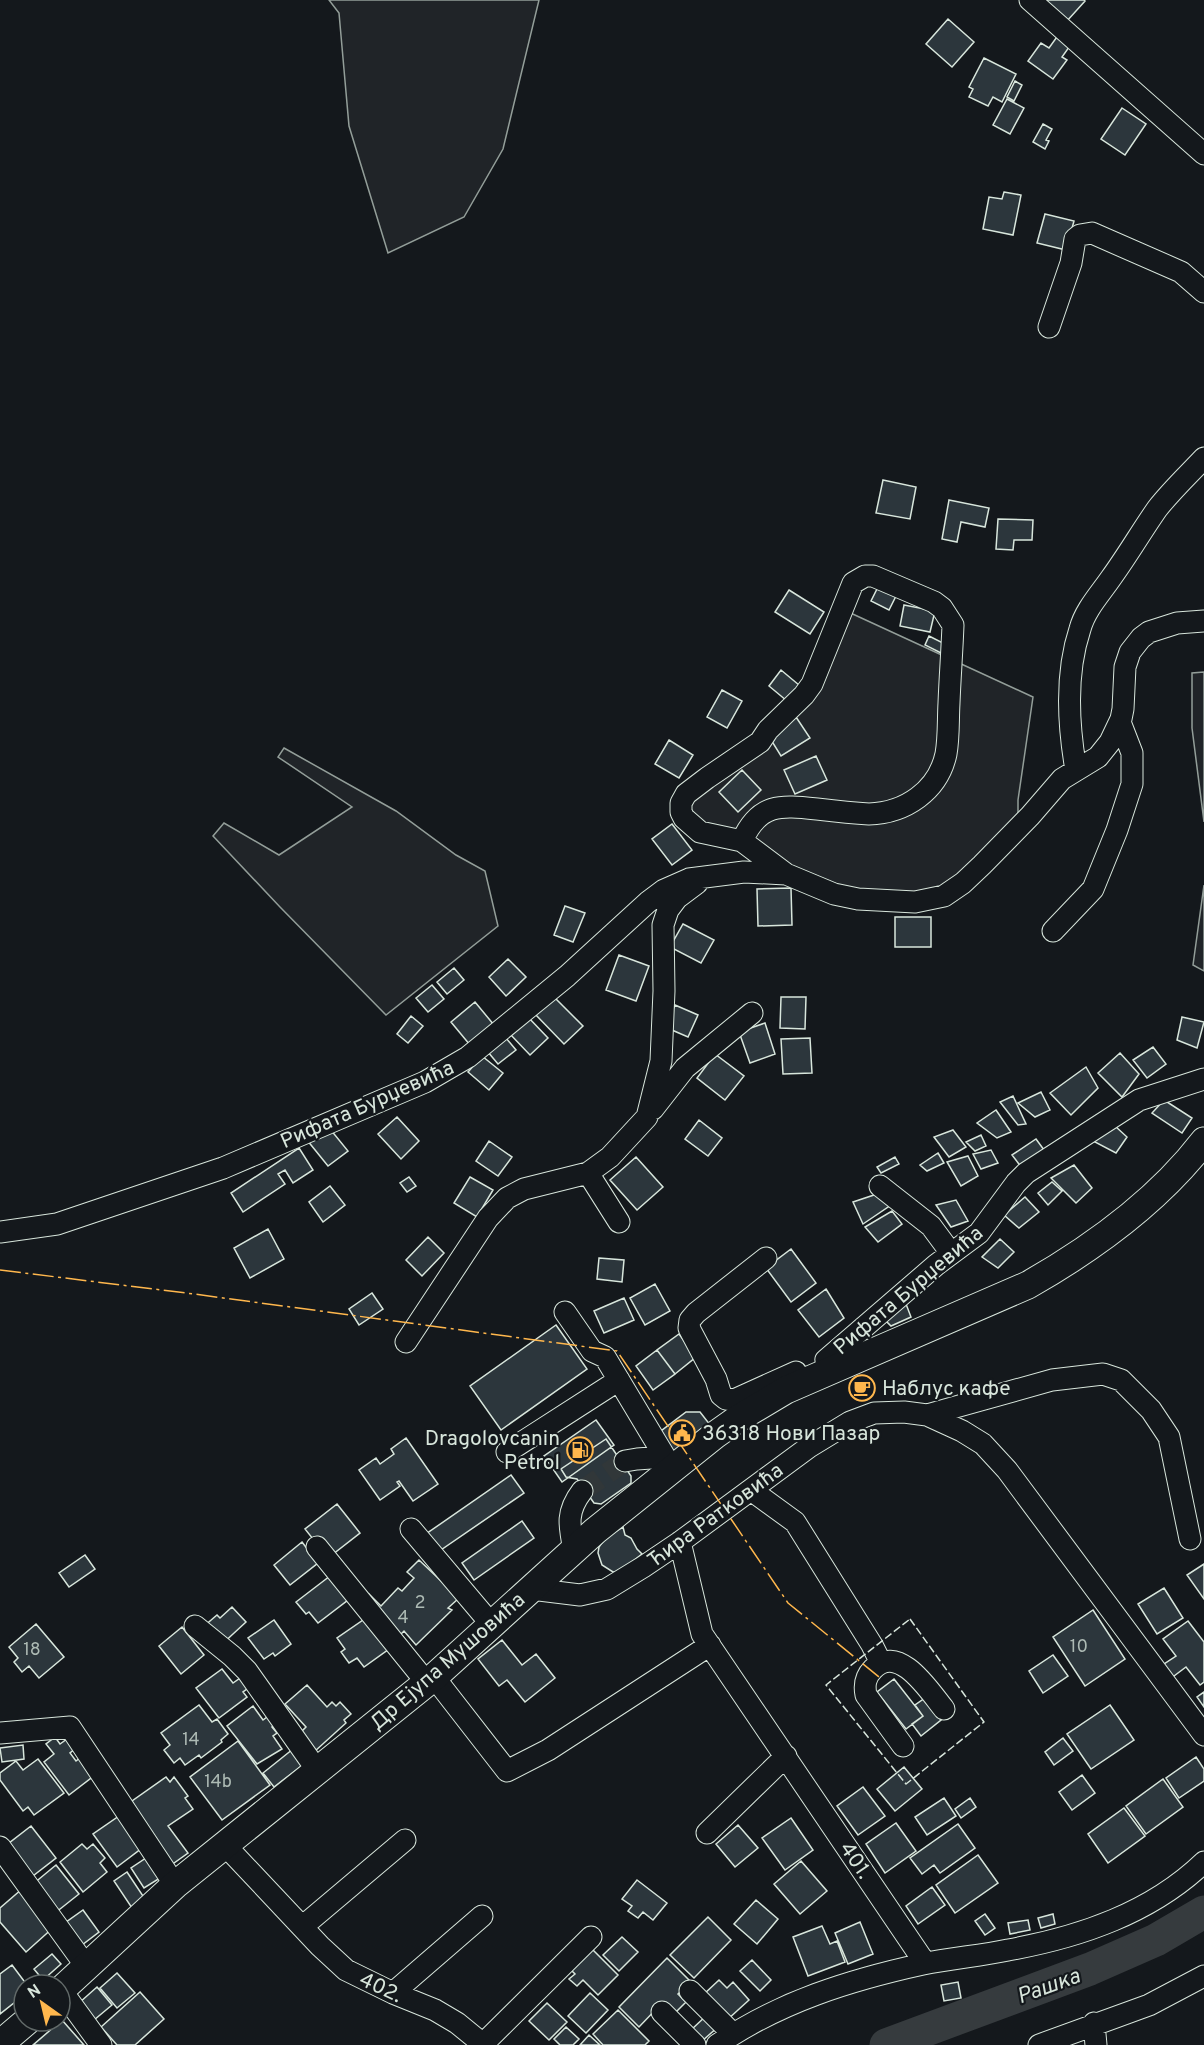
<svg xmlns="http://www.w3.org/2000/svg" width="1204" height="2045" viewBox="0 0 1204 2045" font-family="Overpass,sans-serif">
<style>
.green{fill:#202428;stroke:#939e99;stroke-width:1.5}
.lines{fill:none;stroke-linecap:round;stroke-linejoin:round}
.river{stroke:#363b3e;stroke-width:33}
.building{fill:#2c363c;stroke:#d8e6dc;stroke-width:1.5}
.minor-tunnel{stroke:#313739;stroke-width:21;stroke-dasharray:21 10;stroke-linecap:butt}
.minor-casing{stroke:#d8e6dc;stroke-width:23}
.major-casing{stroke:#d8e6dc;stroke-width:29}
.minor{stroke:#14181c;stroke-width:21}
.major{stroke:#14181c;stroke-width:27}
.fence{stroke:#d8e6dc;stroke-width:1.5;stroke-dasharray:8 3;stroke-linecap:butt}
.power{stroke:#ffb74d;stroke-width:1.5;stroke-dasharray:21 4.5 3 4.5;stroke-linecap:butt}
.labels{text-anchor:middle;stroke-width:4.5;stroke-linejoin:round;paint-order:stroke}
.number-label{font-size:18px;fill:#adbab4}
.street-label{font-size:21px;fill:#d8e6dc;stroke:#14181c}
.poi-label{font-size:21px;fill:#d8e6dc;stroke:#14181c;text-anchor:start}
.water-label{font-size:22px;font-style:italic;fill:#d8e6dc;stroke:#14181c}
</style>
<rect width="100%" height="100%" fill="#14181c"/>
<path class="green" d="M329,0H539L503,149L464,217L388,253L349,126L339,13Z
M844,610L1033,697L1018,800V827L963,883L878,901L690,824L686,794L804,695Z
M1204,672V822L1192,728V673Z
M284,748L396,811L456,855L485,871L498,926L386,1015L280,907L213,836L224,823L279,855L352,807L278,757Z
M1204,885V971L1193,965Z"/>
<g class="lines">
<path class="river" d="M886,2045L1090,1969L1156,1940L1204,1912"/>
</g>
<path class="building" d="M1045,0H1084L1085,1L1067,21Z
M948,19L974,42L952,67L926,44Z
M1059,34L1072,43L1062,57L1067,60L1053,79L1028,61L1041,43L1049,48Z
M984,58L1016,74L1002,102L993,97L988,106L969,97L973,89L969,87Z
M1015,81L1022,85L1014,101L1007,97Z
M1007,99L1024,108L1010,134L993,125Z
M1122,108L1146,124L1125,155L1101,139Z
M1043,124L1052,129L1046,140L1049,141L1045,149L1033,142Z
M1004,192L1021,195L1013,235L983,229L989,197L1002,199Z
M1045,214L1074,221L1066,250L1037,243Z
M883,480L916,487L910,519L876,513Z
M949,500L989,508L985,527L961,522L957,542L942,539Z
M998,519L1033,520L1032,540H1014L1013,550L996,549Z
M880,583L898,592L889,610L871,601Z
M789,590L824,612L810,634L775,612Z
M904,605L935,611L930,632L900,626Z
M929,636L945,644L941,653L925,645Z
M781,670L799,685L787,701L769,686Z
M722,690L742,701L727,728L707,717Z
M796,717L810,738L781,756L768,735Z
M669,740L693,755L679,778L655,764Z
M816,756L827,780L795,794L784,770Z
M742,770L761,790L738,812L719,792Z
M672,824L692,850L672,865L652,839Z
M791,888L792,925L758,926L757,889Z
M565,906L585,913L573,942L554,935Z
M895,917H931V947H895Z
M683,924L714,940L701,963L670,947Z
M619,955L649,966L636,1001L606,990Z
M508,959L526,977L506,996L489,977Z
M454,968L464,980L447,994L437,982Z
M432,985L444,999L428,1012L416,998Z
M552,995L583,1026L564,1044L534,1013Z
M781,997H806L805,1029L780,1028Z
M475,1002L494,1025L470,1045L451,1022Z
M675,1005L698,1015L688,1037L665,1027Z
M411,1016L423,1026L408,1043L397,1034Z
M527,1016L548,1038L530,1055L509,1033Z
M1182,1017L1204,1022L1197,1048L1177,1040Z
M765,1023L775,1054L750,1063L739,1032Z
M506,1038L516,1050L498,1064L488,1052Z
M810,1038L812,1073L783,1074L781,1039Z
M1153,1047L1166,1064L1147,1078L1133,1060Z
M1120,1053L1139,1074L1122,1097L1098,1073Z
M715,1054L744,1076L725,1100L697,1078Z
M482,1056L503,1073L489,1090L468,1072Z
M1086,1067L1098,1088L1071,1115L1050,1093Z
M1041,1092L1050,1110L1035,1117L1018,1103Z
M1013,1096L1026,1124L1018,1125L1000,1102Z
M1164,1100L1192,1118L1182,1133L1152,1113Z
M996,1110L1011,1132L997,1138L977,1123Z
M397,1117L419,1141L401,1159L378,1134Z
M699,1120L722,1138L708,1156L685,1139Z
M326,1124L348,1151L328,1166L307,1140Z
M1115,1126L1127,1137L1116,1153L1093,1141Z
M953,1130L966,1147L949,1157L934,1137Z
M981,1135L986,1146L975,1151L966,1142Z
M1036,1139L1047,1154L1022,1168L1012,1155Z
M489,1141L512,1157L498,1176L476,1161Z
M299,1148L313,1170L293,1183L285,1170L278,1174L285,1184L243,1212L231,1193Z
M991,1150L998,1163L981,1169L973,1154Z
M938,1153L944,1163L927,1171L920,1165Z
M968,1156L978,1176L961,1186L947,1162Z
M636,1157L663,1187L637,1210L610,1180Z
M895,1157L899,1164L881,1173L877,1167Z
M1074,1165L1092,1188L1076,1203L1051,1178Z
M409,1177L416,1186L407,1192L400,1183Z
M470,1177L493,1190L477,1217L454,1203Z
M1052,1182L1062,1191L1048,1205L1038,1193Z
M330,1186L345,1205L323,1222L309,1202Z
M883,1192L891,1205L863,1224L853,1202Z
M1025,1197L1039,1212L1019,1228L1004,1215Z
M956,1200L968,1221L951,1227L936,1205Z
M892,1211L902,1224L878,1242L865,1227Z
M268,1229L284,1259L250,1278L234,1248Z
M428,1237L444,1253L422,1276L406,1260Z
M1000,1239L1014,1252L998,1268L982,1257Z
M791,1249L816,1283L791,1302L766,1268Z
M599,1258L624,1260L622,1282L597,1279Z
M655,1284L670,1311L645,1325L630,1298Z
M826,1289L844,1318L819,1337L798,1310Z
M372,1293L383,1309L359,1325L349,1309Z
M624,1298L634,1320L604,1333L594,1311Z
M906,1304L911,1317L891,1326L882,1317Z
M556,1325L587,1369L501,1430L470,1386Z
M679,1334L696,1357L675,1374L657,1350Z
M657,1350L675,1374L653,1390L636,1366Z
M686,1412H700L711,1426L673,1455L657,1434Z
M596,1420L614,1445L562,1482L544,1456Z
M406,1438L438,1484L413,1501L399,1481L397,1482L400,1486L380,1500L359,1470L376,1458L380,1464L394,1454L391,1449Z
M606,1439L631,1476V1483L601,1504L594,1503L577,1479L566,1477L561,1469Z
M511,1475L524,1493L435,1554L423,1536Z
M337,1504L360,1533L328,1558L305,1529Z
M522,1521L534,1538L474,1580L462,1563Z
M623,1527L625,1535L631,1538L637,1549L642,1554L619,1572H613L602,1565L598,1553L599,1547L606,1537Z
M302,1542L318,1563L290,1585L274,1565Z
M85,1555L95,1569L69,1587L59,1573Z
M419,1560L459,1598L448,1608L452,1610L416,1645L404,1631L397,1638L364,1599L369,1594L381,1606L398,1588L402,1591L414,1578L407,1572Z
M1204,1564V1599L1187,1575Z
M330,1576L348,1600L318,1623L309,1612L306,1614L296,1602Z
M1164,1588L1183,1618L1157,1634L1138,1604Z
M232,1607L246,1622L220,1646L203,1627L217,1615L220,1618Z
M1093,1610L1125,1659L1085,1686L1053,1637Z
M366,1618L389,1649L364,1667L357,1658L349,1663L341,1652L345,1649L337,1638Z
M274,1620L291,1644L275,1656L273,1653L264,1659L248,1638Z
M1188,1621L1204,1642V1682L1200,1685L1186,1667L1170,1679L1161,1666L1176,1656L1163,1639Z
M36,1624L64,1657L39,1678L29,1666L22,1672L14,1662L18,1658L9,1647Z
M182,1627L204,1655L181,1674L159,1646Z
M502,1640L522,1665L536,1654L555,1678L525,1702L507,1680L499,1686L478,1659Z
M1053,1655L1068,1676L1043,1693L1029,1671Z
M222,1669L233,1683L243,1676L251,1686L243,1692L247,1697L219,1718L196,1688Z
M894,1679L923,1716L906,1729L877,1692Z
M307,1685L327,1707L332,1702L336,1706L340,1702L351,1714L344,1720L346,1723L314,1752L298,1735L306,1727L285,1704Z
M1204,1692V1707L1197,1697Z
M925,1698L941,1720L921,1736L912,1724L923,1716L915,1705Z
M199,1705L212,1722L217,1719L228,1734L221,1740L222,1742L201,1758L199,1755L185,1765L180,1758L174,1763L164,1750L170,1745L161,1733Z
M1110,1705L1134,1740L1091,1769L1067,1734Z
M253,1706L263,1720L267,1717L274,1726L272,1727L277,1733L273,1736L282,1749L257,1764L227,1726Z
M55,1737L60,1744L67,1739L75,1749L70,1753L76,1761L85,1754L99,1772L69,1795L44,1762L54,1754L46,1744Z
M1063,1738L1073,1751L1054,1765L1045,1752Z
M238,1741L270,1785L222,1820L190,1777Z
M23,1745L24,1759L2,1762L0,1748Z
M293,1749L304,1764L274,1787L263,1773Z
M1196,1757L1204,1769V1781L1179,1798L1166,1778Z
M38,1759L64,1793L34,1815L28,1807L23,1811L0,1780V1773L16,1761L23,1770Z
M904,1767L922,1789L895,1811L877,1789Z
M1082,1775L1095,1793L1072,1810L1059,1792Z
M166,1777L170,1782L174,1777L188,1796L185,1798L193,1809L168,1826L188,1853L167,1868L132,1801Z
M1163,1779L1183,1807L1146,1834L1126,1806Z
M863,1787L885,1816L858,1835L837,1806Z
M944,1798L956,1816L927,1835L915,1817Z
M970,1798L976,1807L961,1818L955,1809Z
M1124,1808L1145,1836L1108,1863L1088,1834Z
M119,1816L142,1848L117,1867L93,1834Z
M791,1818L813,1850L785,1870L762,1838Z
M896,1823L916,1851L885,1873L866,1844Z
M958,1824L975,1848L940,1873L934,1865L922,1874L910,1858Z
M738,1825L758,1848L735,1867L716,1844Z
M31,1826L56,1858L29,1879L4,1847Z
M82,1844L87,1849L93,1844L105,1858L100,1863L107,1872L83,1892L60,1862Z
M978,1855L998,1883L955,1913L936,1885Z
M146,1858L160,1878L144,1888L131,1868Z
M801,1861L827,1891L800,1914L774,1884Z
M56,1865L79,1894L55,1913L33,1884Z
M127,1872L145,1899L132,1908L114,1881Z
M637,1880L667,1903L653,1920L643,1912L638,1918L628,1911L632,1906L622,1899Z
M932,1887L945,1905L918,1924L906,1906Z
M22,1889L55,1926L26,1952L0,1922V1908Z
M756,1900L778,1919L757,1944L734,1924Z
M83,1910L99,1932L78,1948L62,1925Z
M985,1914L995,1928L985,1935L975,1921Z
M1053,1914L1055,1924L1041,1928L1038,1918Z
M708,1917L731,1940L694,1978L670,1955Z
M1028,1920L1030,1930L1010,1934L1008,1923Z
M860,1922L873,1954L848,1964L835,1933Z
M822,1926L830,1944L837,1941L845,1962L808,1976L793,1937Z
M622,1937L638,1952L619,1971L603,1955Z
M592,1949L618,1975L598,1995L583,1980L577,1986L569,1979L575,1974L571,1970Z
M52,1954L61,1964L43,1980L34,1969Z
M667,1958L691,1982L678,1994L686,2002L672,2016L661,2004L639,2027L619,2007Z
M752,1960L771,1980L760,1991L740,1971Z
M12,1965L27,1985H24V1995L0,2014V1974Z
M117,1973L135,1993L117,2008L100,1988Z
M719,1980L727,1988L733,1982L749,2000L727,2020L703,1995Z
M958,1982L961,1998L944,2001L941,1985Z
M97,1987L112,2005L94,2020L79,2003Z
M140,1992L164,2019L135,2045H117L101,2027Z
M590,1993L608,2010L586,2033L568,2016Z
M547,2003L567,2022L549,2040L529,2021Z
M618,2010L649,2041L645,2045H603L593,2034Z
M708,2014L719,2026L701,2042L691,2030Z
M62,2020L84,2045H33Z
M566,2027L579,2039L573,2045H560L554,2039Z
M589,2035L600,2045H580Z"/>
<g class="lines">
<path class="minor-tunnel" d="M582,1491L625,1461"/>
<g class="minor-casing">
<path id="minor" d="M1030,0L1204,154
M1049,327L1071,263L1075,239L1080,235L1092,233L1181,272L1204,292
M1076,770C1068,724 1065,674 1080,629C1085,610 1100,594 1111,578C1127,556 1141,532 1157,509C1171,491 1188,475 1204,458
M742,841C759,803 780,805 817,809C834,811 852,813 869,814C905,813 938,791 946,754C949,737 948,720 949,703C950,677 952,651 953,625L942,608L934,602L873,576H865L853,583L812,684L804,695L768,730L760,742L707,778L686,794L681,803V812L684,818L700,832L742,841L786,874
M1053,931L1093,889L1117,830L1132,784V753L1120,722
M653,1109L685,1068L752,1013
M588,1173L619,1222
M880,1186L931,1226L951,1253
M0,1232L57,1224L223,1168L425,1082L468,1057L567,976L648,902L664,890L689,879L744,872L786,874L834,894L858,899L915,902L944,896L963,883L982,865L1030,816L1062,779L1098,757L1110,742L1121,719L1123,709L1125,667L1130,652L1141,638L1149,632L1177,623L1204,621
M766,1258L696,1313L690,1320L689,1328L716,1379L721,1395L726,1399L734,1400L796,1372
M565,1312L592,1351L605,1357L665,1457L673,1467
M406,1342L488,1218L507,1198L524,1189L588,1173L610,1157L647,1117L661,1061L664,991L663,925L668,910L677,898L697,883
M830,1370L826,1360L936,1265L979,1233L1016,1183L1026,1173L1139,1100L1204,1079
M927,1415L1052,1380L1103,1374L1121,1380L1151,1410L1169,1437L1190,1539
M507,1452L619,1380
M625,1461L637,1459L665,1457
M751,1490L795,1522L872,1645L881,1663
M411,1529L492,1625
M680,1542L702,1634L925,1963
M317,1547L427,1683
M574,1550C569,1525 566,1512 582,1491
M531,1589L580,1595L607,1589L643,1567L680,1542L809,1447L850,1422L874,1413L904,1412L927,1415L962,1431L983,1444L1007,1470L1204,1735
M195,1626L232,1656L247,1671L317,1770
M434,1677L507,1771L548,1750L710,1645
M0,1733L70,1727L175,1885
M903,1746L866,1695C864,1685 865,1677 873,1669C899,1642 930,1692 944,1709
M707,1833L786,1756
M224,1844L320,1946L346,1970L393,1993L435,2010L457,2023L484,2045
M0,1847L86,1966
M302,1927L405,1840
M61,1990L101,2045
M690,1991L733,2034
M393,1993L482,1916
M662,2012L695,2045
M1094,2023L1096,2045
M483,2044L591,1937
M717,2045C779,2002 850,1980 923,1964C951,1958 980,1956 1008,1950C1080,1937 1151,1913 1204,1862
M1039,2045L1149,2005L1204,1976"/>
</g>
<g class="major-casing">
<path id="major" d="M60,1991L175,1885L434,1677L595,1531L715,1435L739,1418L786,1390L1028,1285C1093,1248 1158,1201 1204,1141
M0,2044L27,2021"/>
</g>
<use href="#minor" class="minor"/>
<use href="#major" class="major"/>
<path class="fence" d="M910,1619L984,1722L906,1784L826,1685Z"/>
<path class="power" d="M0,1270L194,1294L617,1351L788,1603L879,1677"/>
</g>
<defs>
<g id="cafe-ring" transform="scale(1.35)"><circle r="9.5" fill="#14181c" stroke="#ffb74d" stroke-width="1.5"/><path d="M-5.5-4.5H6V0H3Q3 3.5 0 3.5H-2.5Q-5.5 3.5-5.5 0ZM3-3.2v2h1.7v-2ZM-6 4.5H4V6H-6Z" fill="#ffb74d"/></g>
<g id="civic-ring" transform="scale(1.35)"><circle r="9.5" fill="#14181c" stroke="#ffb74d" stroke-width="1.5"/><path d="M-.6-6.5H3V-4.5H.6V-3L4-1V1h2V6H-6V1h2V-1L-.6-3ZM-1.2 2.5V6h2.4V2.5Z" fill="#ffb74d"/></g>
<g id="fuel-ring" transform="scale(1.35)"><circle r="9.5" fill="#14181c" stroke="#ffb74d" stroke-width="1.5"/><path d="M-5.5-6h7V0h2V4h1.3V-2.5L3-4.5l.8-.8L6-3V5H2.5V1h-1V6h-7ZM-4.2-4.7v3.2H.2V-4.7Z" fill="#ffb74d"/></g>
</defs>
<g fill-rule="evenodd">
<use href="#cafe-ring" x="862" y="1388"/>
<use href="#civic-ring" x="682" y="1433"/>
<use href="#fuel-ring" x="580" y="1450"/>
</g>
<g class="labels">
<g class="number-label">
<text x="420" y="1608">2</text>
<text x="403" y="1623">4</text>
<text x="1079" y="1652">10</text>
<text x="32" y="1655">18</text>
<text x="191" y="1745">14</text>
<text x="218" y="1787">14b</text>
</g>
<g class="street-label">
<text transform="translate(367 1104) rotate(-24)" y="7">Рифата Бурџевића</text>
<text transform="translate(908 1290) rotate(-40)" y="7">Рифата Бурџевића</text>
<text transform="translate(715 1515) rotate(-36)" y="7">Ћира Ратковића</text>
<text transform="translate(447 1661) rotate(-41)" y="7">Др Ејупа Мушовића</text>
<text transform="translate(856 1860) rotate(56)" y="7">401.</text>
<text transform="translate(381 1987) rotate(25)" y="7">402.</text>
</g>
<g class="poi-label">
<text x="882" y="1395">Наблус кафе</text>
<text x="702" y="1440">36318 Нови Пазар</text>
<text x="560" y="1445" text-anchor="end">Dragolovcanin<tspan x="560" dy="24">Petrol</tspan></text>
</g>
<g class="water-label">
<text transform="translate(1048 1985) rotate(-20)" y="8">Рашка</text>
</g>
</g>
<g transform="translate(42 2003) rotate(326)"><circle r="28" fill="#14181c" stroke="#626a69" stroke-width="1.5"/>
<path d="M0-4.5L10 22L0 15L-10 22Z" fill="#ffb74d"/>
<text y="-9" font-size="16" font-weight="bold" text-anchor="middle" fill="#d8e6dc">N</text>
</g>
</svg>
